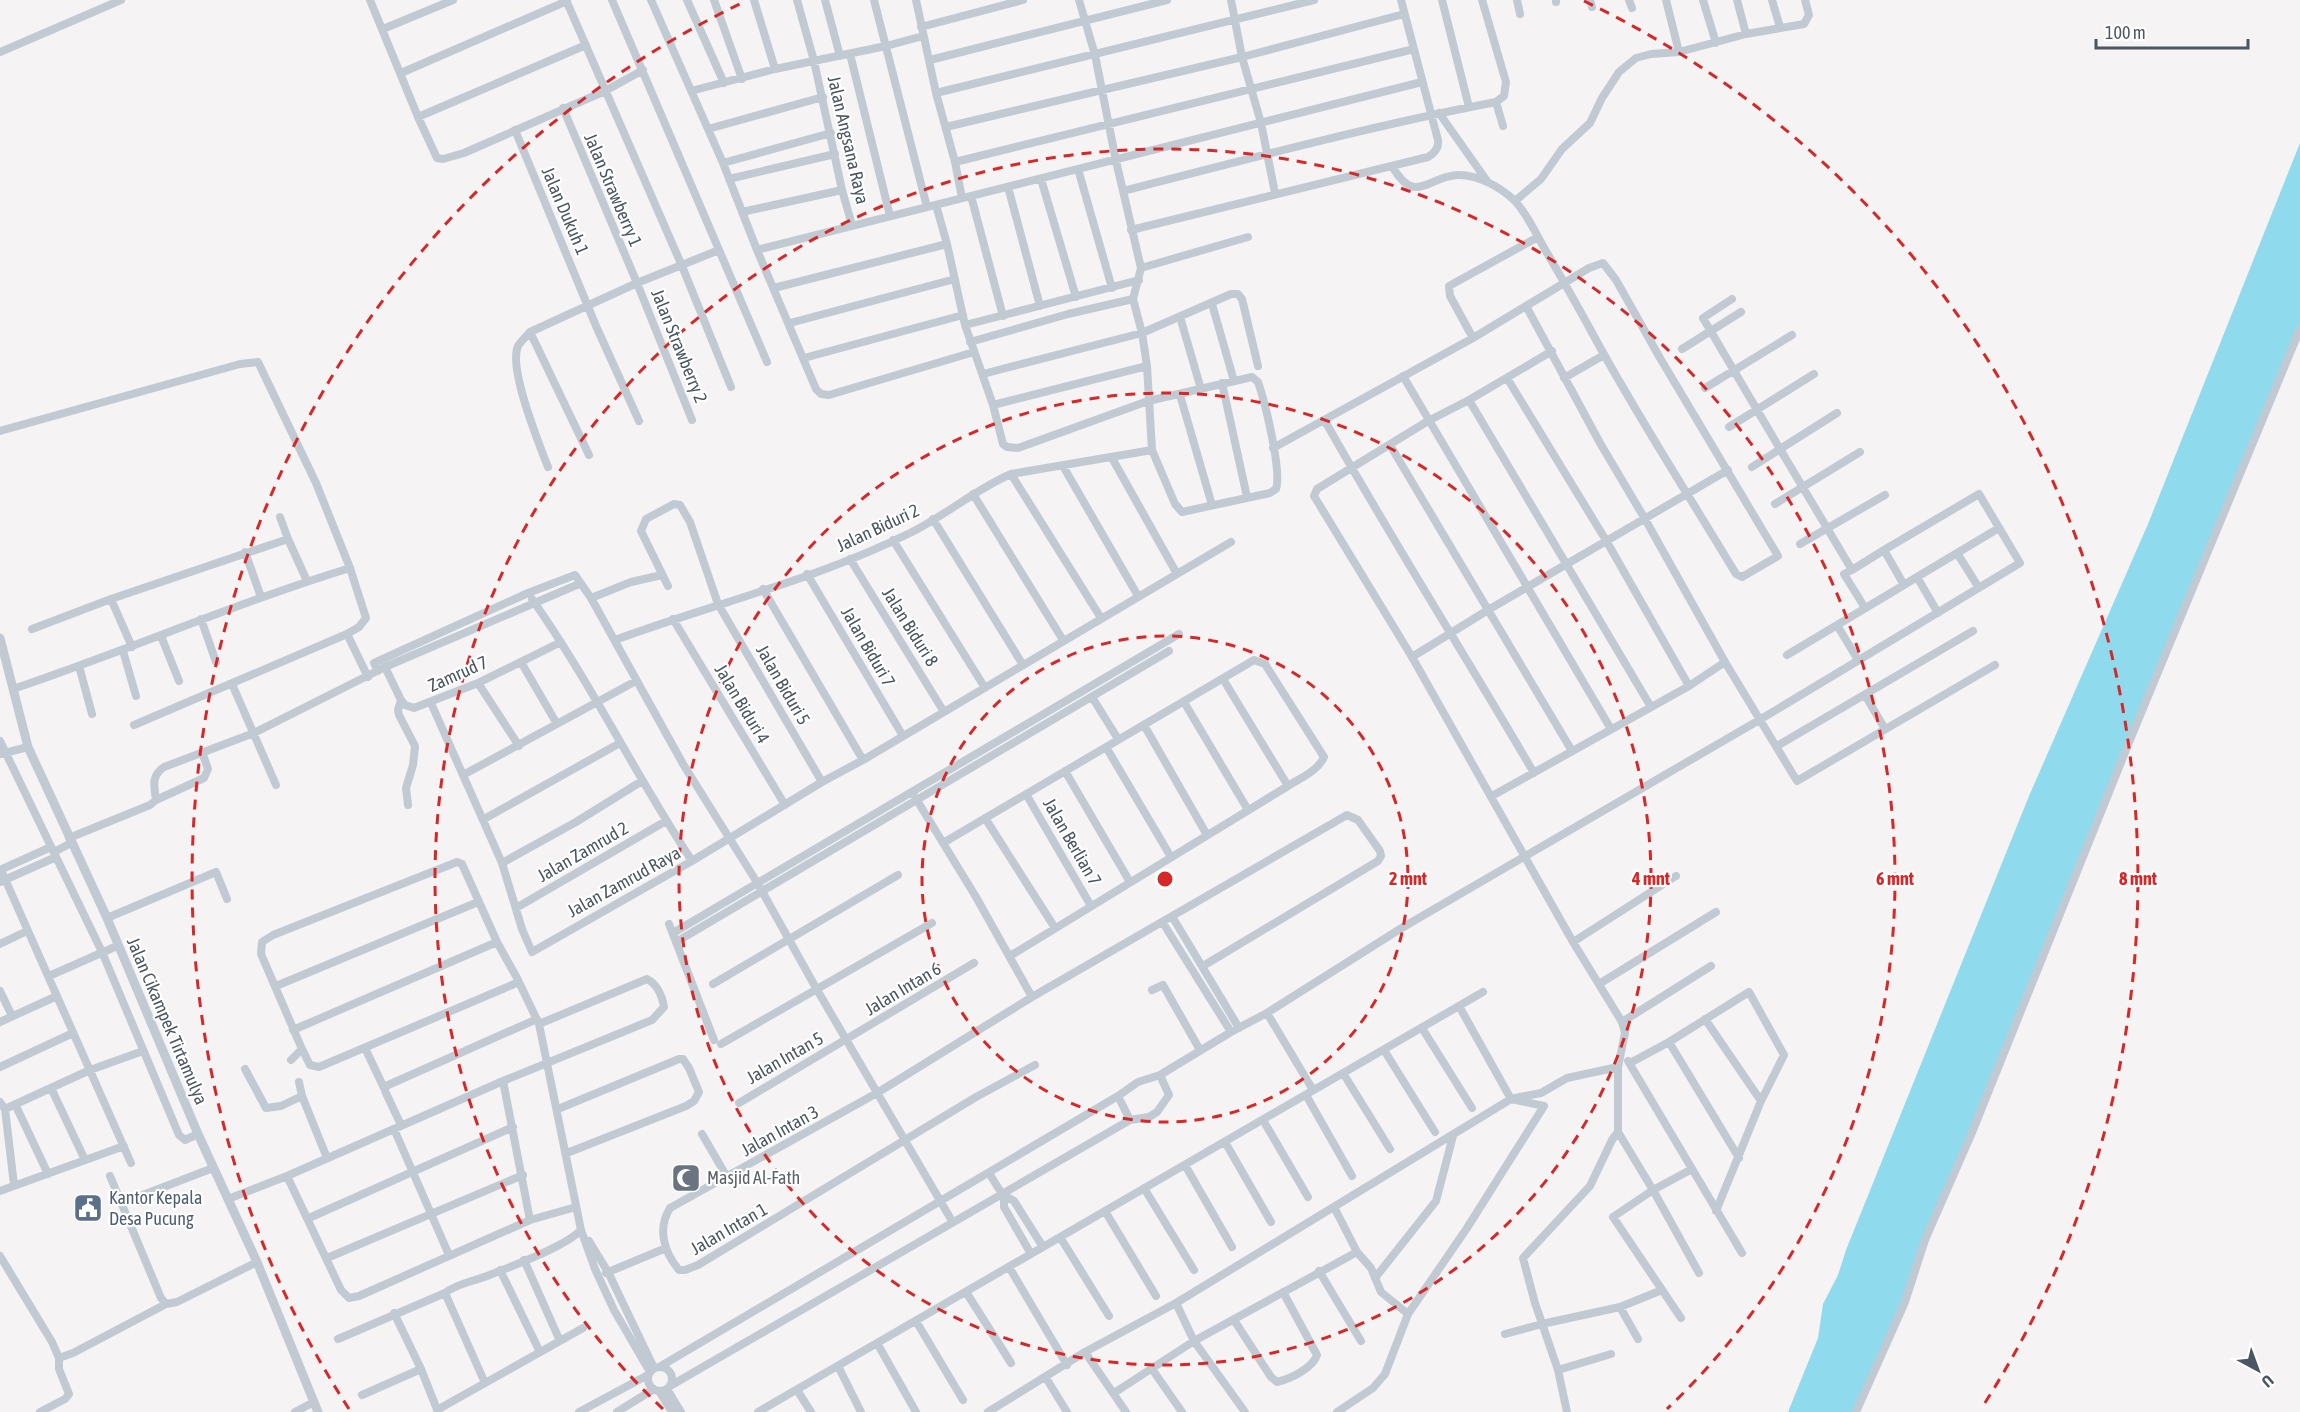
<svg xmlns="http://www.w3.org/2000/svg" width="2300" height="1412" viewBox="0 0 2300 1412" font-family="'Asap Condensed',sans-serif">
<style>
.water{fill:#90daee}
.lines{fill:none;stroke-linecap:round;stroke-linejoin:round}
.minor{stroke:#c1cad2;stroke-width:8}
.tertiary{stroke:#c1cad2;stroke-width:9}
.ring{fill:none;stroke:#d62828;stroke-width:3;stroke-dasharray:10 8}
.labels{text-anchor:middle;stroke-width:4.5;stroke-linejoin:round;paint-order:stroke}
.street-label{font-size:18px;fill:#4a5661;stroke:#fff}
.worship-label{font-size:18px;fill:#5b616d;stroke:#fff;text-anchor:start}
.service-label{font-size:18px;fill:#4e5e75;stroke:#fff;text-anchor:start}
.centre{fill:#d62828;stroke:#fff;stroke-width:3}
.ring-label{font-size:18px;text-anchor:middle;font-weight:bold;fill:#d62828;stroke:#fff;stroke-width:4.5;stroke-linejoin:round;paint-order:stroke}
</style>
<rect width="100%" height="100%" fill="#f5f3f3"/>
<path class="water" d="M2300,143V329L1925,1240L1905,1302L1856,1412H1788L1818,1338L1823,1304L1838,1275L1846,1250L2029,796L2148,524Z"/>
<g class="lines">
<path class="minor" d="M370,0L418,117L437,158L443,159L464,153L605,91L643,70
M566,0L682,266L731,387
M612,0L767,362
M651,0L723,163L757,250L816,389L821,394L829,395L974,352
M687,0L724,83
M714,0L742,79
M754,0L775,69
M797,0L814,61L842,190L852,225
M825,0L840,56
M874,0L927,207
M916,0L936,93L955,162L962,198
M1231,0L1242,57L1261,123L1275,193
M1442,0L1469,107
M1517,0L1520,14
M1556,0V2
M1590,0L1592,7
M1629,0L1632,8
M1666,0L1679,52
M1703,0L1716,43
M1737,0L1746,34
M1772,0L1780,27
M921,27L1023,0
M383,29L453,0
M0,52L121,0
M850,54L890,216
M930,60L1167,0
M401,73L567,1
M691,91L775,69L886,46L923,36
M936,93L1314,0
M1496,102L1503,126
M563,108L637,283L692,420
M1439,113L1487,181
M418,117L586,45
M946,127L1242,57L1404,14
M708,129L823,97
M515,130L596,326L639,421
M955,162L1414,49
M723,163L831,133
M1078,169L1112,288
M729,179L835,154
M1041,179L1076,297
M1008,187L1040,306
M1123,191C1247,159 1371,126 1496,102L1504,96L1506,82L1482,0
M971,196L1003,316
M1515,201L1541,179L1562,149L1590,123L1602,98L1619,72L1636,58L1651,54L1679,52L1746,34L1804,24L1809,15L1805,0
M936,205L947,244L965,325L993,405L1003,444L1007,447L1018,448L1148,401L1252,377L1258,382C1265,402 1282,471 1276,489L1270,493L1182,512L1175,504L1152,450L1147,366L1142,333L1133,299L1141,268L1116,161L1095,55L1079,0
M742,212L842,190
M1131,230L1428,157C1435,153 1439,148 1438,140L1401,0
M757,250L1422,82
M1141,268L1248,237
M774,288L947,244
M1732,299L1703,318L1780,449L1837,413
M1212,304L1234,381
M1526,306L1600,443L1645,519L1725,662L1797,781L1995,665
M1180,317L1201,389
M790,323L955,279
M965,325L1139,280
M530,332C527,336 521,341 518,346C508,368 539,444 548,467
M1473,338L1450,296L1449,286L1538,237
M970,342L1068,314L1133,299
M1682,349L1741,312
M1552,351L1469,400L1428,421L1317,489L1314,496L1412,657L1573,942L1622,1022L1625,1033L1618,1067V1132L1612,1140L1590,1186L1523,1258L1535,1303L1558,1370L1567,1412
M804,358L963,315
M983,374L1142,333L1231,294H1238L1242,299L1258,366
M1403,376L1611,729
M1507,378L1607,542L1689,686
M1564,378L1604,355
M1222,383L1247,497
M1705,388L1792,335
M1180,395L1212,505
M1469,400L1651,707
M993,405L1147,366
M1325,421C1392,540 1465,655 1534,773
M1729,427L1814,374
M0,431L240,364L258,362L316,483L350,568L366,618L359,627L347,634L368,677
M1390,445L1572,751
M1273,448L1473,338L1589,268L1603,263L1616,280L1660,358L1778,556L1742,577L1736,574C1691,499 1643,425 1601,349C1582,314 1563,280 1543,246C1535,232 1526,212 1514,200C1500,187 1477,174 1457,175C1427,177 1415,206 1392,166
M589,455L530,332L637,283L719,250
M1112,458L1177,574
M1063,466L1138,596
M1752,467L1780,449L1852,570L1884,550L1904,585L1917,577L1938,613
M1011,474L1101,618
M973,494L1063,640
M1775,504L1860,452
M280,517L288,539
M933,519L1023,665
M893,540L985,688
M1800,544L1885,495
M245,552L261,597
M1957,553L1979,588
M850,559L944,712
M1852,570L1844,574L1865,608
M807,574L903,736
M1917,577L1999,528
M668,586L641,531L646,519L674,504L680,505L690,522L718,604L822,782
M763,589L863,760
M591,598L631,582L662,575
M111,599L132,647
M532,599C591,683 636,776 692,861
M201,619L216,662
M673,619L785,805
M1837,625L1858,660
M32,629L111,599L288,539L307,581
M161,636L179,681
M615,640C713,604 818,579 912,532C946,515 976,489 1011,474L1152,450
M123,651L136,696
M1787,655L1904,585
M1412,657L1488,610L1728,470
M521,662L557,724
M79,666L92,714
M385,667L401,700L405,705L414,708L478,683L561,642
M378,671L374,663L528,593L575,575L591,598L683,764L758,884L816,988L952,1221
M1223,679L1288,786
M478,683L519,746
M232,684L276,785
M13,689C126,651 236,603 350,568
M1865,695L1885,729
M1092,697L1118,739
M401,700L398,710L399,715L415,746L413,765L406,788L408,805
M1184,702L1248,810
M431,703L502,863L522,929L532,952L692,861L822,782L863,760L1231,542
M134,725L347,634
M1144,725L1207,835
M0,741L102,952L179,1135L185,1140L198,1134
M1777,746L1973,631
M1106,747L1171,857
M0,754L28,747
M1065,771L1130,882
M463,775L636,681
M1026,794L1091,906
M1492,796L1689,686L1725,662
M915,797L976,897L1032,997
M156,800L204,778L208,769L202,752
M985,818L1055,928
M484,819L620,743
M69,838L150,805L156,800C154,786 151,776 164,767L254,733L385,667L579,584
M943,843L1254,660L1265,664L1324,757C1318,771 1300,778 1288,786L1010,956
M54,852L71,843
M502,863L576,822L642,781
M0,870L51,847
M1,870L131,1163
M0,882L56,857
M516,908L666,821
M107,918L216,872L227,899
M1173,918L1239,1028
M1163,923L1231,1032
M669,924L714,1040
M673,933L1179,634
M676,942L1169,651
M1573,942L1676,876
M0,944L27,931
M49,976L117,946
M713,984L898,875
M1599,984L1716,912
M276,986L478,902
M1152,990L1163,985L1200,1050
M0,991L12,1016
M1267,1013L1313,1090
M1705,1019L1761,1101
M0,1022L57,996
M1622,1022L1711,966
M1422,1028L1472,1108
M293,1030L497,942
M1669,1042L1739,1158
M721,1044L932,923
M365,1048L384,1088
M302,1049L310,1065L319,1067L519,982
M1384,1050L1435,1132
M291,1060L302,1049L261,954L262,942L273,935L457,862L462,864L497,942L517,978L539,1024L581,1230L595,1269L614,1310L650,1372
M1628,1061L1742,1253
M1630,1063L1669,1042L1749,992L1784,1055L1761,1101L1716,1211
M1035,1065L976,1097L698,1265L685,1270H679C664,1252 657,1229 670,1208L877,1093L1032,997L1347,815L1358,820L1380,851L1381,856L1378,861L1203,966
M0,1067L73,1033
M245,1069L266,1108L281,1106L302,1096
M1343,1073L1390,1149
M503,1081L530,1220
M299,1082L302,1096L327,1158
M51,1088L85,1160
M1306,1095L1352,1176
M1515,1098L1541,1093L1567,1078L1618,1067
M0,1102L5,1109L14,1185
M739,1103L974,963
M15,1104L48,1174
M5,1109L90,1070L143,1051
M558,1109L679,1059H683L689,1068L699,1092L694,1101L686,1106L567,1153
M1130,1120L1149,1117L1157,1112L1169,1095L1160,1075
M1263,1120L1308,1197
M401,1125L385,1091L386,1086L537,1019
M394,1129L449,1255
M1618,1132L1653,1190L1699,1273
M702,1134L727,1177
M1225,1142L1271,1222
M1185,1165L1232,1247
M989,1173L1002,1194L1014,1201L1043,1247
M110,1176L161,1298L166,1304
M287,1176L341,1290L349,1298L359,1296L530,1220L576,1207
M1144,1188L1194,1270
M0,1191L124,1146
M1004,1196V1207L1031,1254
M228,1199L287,1176L503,1081L652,1020L664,1007C662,996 657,984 647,979L539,1024
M122,1203L213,1168
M1334,1207L1357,1252L1371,1268L1381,1292L1408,1314
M1105,1211L1156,1296
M309,1218L513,1127
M1060,1237L1109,1316
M589,1241L608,1272L654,1368
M0,1256L52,1342L59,1358L73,1353L166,1304L177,1302L257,1262
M327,1258L523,1175
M524,1260L560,1341
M1009,1267L1067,1365
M500,1270L540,1352
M1319,1271L1361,1341
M606,1273L666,1248
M1375,1278L1436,1201L1453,1136
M966,1292L1011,1363
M1176,1303L1194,1341L1245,1412
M1620,1307L1638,1339
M394,1313L421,1369L438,1412
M1681,1318L1613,1217L1653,1190L1692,1169
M1234,1320L1271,1377L1277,1382C1290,1379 1313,1368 1317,1355L1283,1292
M916,1321L963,1400
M1505,1334L1542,1324L1620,1307L1662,1290
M338,1339L445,1293
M877,1343L916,1412
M1085,1352L1126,1412
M661,1366L1118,1096L1138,1082L1160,1075L1231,1032L1267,1013L1400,929L1761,719L2020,563L1979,494L1884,550
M838,1366L861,1412
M648 1379a12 12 0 1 1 24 0a12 12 0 1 1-24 0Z
M1152,1369L1182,1412
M1558,1370L1611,1354
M1046,1378L1067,1412
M485,1383L445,1293C456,1284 471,1282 484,1277C508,1268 565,1247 581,1230
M670,1386L1130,1120L1118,1096
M667,1389L681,1412
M797,1390L811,1412
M659,1391L672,1412
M1114,1393L1194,1341L1357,1252
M362,1395L421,1369
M437,1410L583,1328
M40,1412L65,1399L69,1394L59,1369V1358
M295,1412L314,1402
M579,1412L648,1375
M617,1412L654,1389
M758,1412L1483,992
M988,1412L1085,1352L1176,1303L1511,1099L1459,1006
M1337,1412L1373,1388L1385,1374L1408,1314L1467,1228L1544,1106L1511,1099
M1856,1412L1905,1302L1925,1240L1971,1135L2132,735L2300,329"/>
<path class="tertiary" d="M0,638L28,747L107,918L198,1134L257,1262L318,1412"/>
</g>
<g class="ring">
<circle cx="1165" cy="879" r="243"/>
<circle cx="1165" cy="879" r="486"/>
<path d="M663 1409A730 730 0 1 1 1667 1409"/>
<path d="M349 1409A973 973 0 0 1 746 1M1584 1A973 973 0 0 1 1981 1409"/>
</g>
<defs>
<g id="mosque-square" transform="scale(1.5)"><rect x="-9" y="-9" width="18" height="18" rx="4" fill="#6b7280" stroke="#fff"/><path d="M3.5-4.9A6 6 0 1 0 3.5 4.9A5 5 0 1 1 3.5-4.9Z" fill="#fff"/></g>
<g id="civic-square" transform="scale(1.5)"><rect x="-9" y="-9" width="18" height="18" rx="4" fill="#5c6f8a" stroke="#fff"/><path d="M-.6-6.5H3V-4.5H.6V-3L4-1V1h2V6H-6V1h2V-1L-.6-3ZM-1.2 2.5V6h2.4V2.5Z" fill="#fff"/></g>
</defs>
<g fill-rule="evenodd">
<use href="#mosque-square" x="686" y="1178"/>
<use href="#civic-square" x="88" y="1208"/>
</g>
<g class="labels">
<g class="street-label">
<text transform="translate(848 140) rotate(77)" y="6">Jalan Angsana Raya</text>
<text transform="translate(613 190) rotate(67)" y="6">Jalan Strawberry 1</text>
<text transform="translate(565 211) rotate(67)" y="6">Jalan Dukuh 1</text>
<text transform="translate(679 346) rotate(68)" y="6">Jalan Strawberry 2</text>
<text transform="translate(878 528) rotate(-25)" y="6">Jalan Biduri 2</text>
<text transform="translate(910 627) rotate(58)" y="6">Jalan Biduri 8</text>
<text transform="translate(868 647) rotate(60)" y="6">Jalan Biduri 7</text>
<text transform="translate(458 674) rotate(-24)" y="6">Zamrud 7</text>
<text transform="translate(783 685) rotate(60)" y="6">Jalan Biduri 5</text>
<text transform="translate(742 704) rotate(59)" y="6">Jalan Biduri 4</text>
<text transform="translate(1072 842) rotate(60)" y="6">Jalan Berlian 7</text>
<text transform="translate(583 852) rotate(-30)" y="6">Jalan Zamrud 2</text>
<text transform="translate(624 882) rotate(-29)" y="6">Jalan Zamrud Raya</text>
<text transform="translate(903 989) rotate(-31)" y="6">Jalan Intan 6</text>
<text transform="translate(167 1021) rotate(67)" y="6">Jalan Cikampek Tirtamulya</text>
<text transform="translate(785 1058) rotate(-30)" y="6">Jalan Intan 5</text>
<text transform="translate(780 1131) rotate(-29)" y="6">Jalan Intan 3</text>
<text transform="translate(729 1229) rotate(-30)" y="6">Jalan Intan 1</text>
</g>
<g class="worship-label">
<text x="707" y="1184">Masjid Al-Fath</text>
</g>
<g class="service-label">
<text x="109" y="1204">Kantor Kepala<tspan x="109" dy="21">Desa Pucung</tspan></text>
</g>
</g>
<circle cx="1165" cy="879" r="9" class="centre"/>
<g class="ring-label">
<text x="1408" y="885">2 mnt</text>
<text x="1651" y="885">4 mnt</text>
<text x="1895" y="885">6 mnt</text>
<text x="2138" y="885">8 mnt</text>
</g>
<g transform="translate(2258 1370) rotate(139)" stroke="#ffffff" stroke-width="4.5" paint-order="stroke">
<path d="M0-4.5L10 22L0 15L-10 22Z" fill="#4a5661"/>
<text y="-9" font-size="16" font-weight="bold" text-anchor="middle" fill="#4a5661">U</text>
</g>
<path d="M2096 39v9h152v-9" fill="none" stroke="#4a5661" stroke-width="3"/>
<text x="2105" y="39" font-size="18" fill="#4a5661" stroke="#ffffff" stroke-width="4.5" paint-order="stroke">100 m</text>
</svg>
